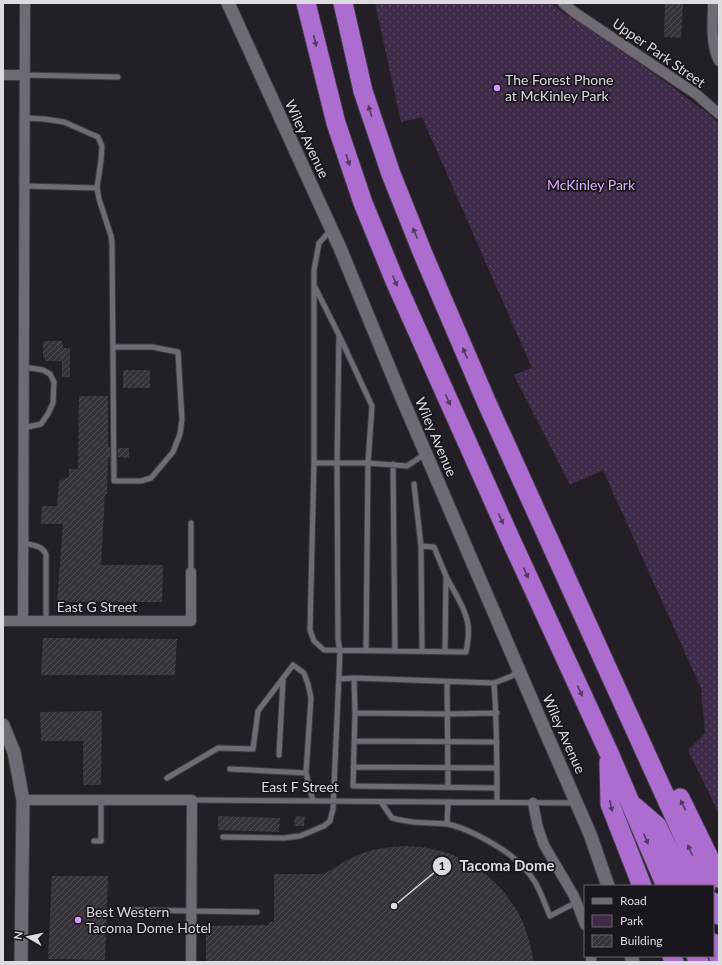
<svg xmlns="http://www.w3.org/2000/svg" width="722" height="965" viewBox="0 0 722 965" font-family="Lato,sans-serif">
<style>
.green{fill:url(#green-dots)}
.building{fill:url(#building-hatch)}
.lines{fill:none;stroke-linecap:round;stroke-linejoin:round}
.service-casing{stroke:#3f3b42;stroke-width:7}
.minor-casing{stroke:#3f3b42;stroke-width:12}
.tertiary-casing{stroke:#3f3b42;stroke-width:15}
.motorway-casing{stroke:#3f3b42;stroke-width:21}
.service{stroke:#6f6a73;stroke-width:5}
.minor{stroke:#6f6a73;stroke-width:10}
.tertiary{stroke:#6f6a73;stroke-width:13}
.motorway{stroke:#ac6cd0;stroke-width:19}
.oneway{fill:#543865}
.poi-dot{fill:#d79bf9;stroke:#1a161d;stroke-width:1.5}
.labels{text-anchor:middle;stroke-width:3.5;stroke-linejoin:round;paint-order:stroke}
.street-label{font-size:14px;fill:#dedbe0;stroke:#1a161d}
.poi-label{font-size:14px;fill:#dedbe0;stroke:#1a161d;text-anchor:start}
.park-label{font-size:14px;fill:#deadfb;stroke:#1a161d}
.leader{fill:none;stroke:#dedbe0;stroke-width:1.5}
.callout-dot{fill:#dedbe0;stroke:#1a161d;stroke-width:1.5}
.mark-label{font-size:12px;text-anchor:middle;font-weight:bold;fill:#111}
.callout-label{font-size:15px;text-anchor:middle;font-weight:bold;fill:#dedbe0;stroke:#1a161d;stroke-width:3.5;stroke-linejoin:round;paint-order:stroke}
</style>
<defs>
<pattern id="green-dots" width="8" height="8" patternUnits="userSpaceOnUse"><rect width="8" height="8" fill="#3f2b4a"/><path d="M2 2h.1M6 6h.1" fill="none" stroke="#5a4964" stroke-width="1.8" stroke-linecap="round"/></pattern>
<pattern id="building-hatch" width="6" height="6" patternUnits="userSpaceOnUse"><rect width="6" height="6" fill="#38333b"/><path d="M-1 1l2-2M0 6l6-6M5 7l2-2" fill="none" stroke="#545057"/></pattern>
</defs>
<rect width="100%" height="100%" fill="#241f27"/>
<path class="green" d="M375,3H551L566,15L584,24L660,78L710,115L719,123V814L688,750L705,733L701,688L603,470L570,485L514,375L532,368L422,117L401,122Z"/>
<path class="building" d="M665,3H683L681,38L664,37Z
M43,341H62L63,348H70V377H62V361H45V357L43,358Z
M123,370H150V388H123Z
M79,396H108V447H110V457H108L107,494H105L101,565H163L162,602H57L63,524H41L42,506H57L59,481L69,477V469H78Z
M118,448H129V458L118,457Z
M43,638L177,639L175,675H41Z
M102,711L101,785H83V741H41L40,712Z
M218,816L280,818L279,832L218,830Z
M295,816L305,817L304,826H294Z
M407,846L422,847L437,850L451,854L465,861L477,868L489,877L504,892L518,912L524,925L529,940L534,962H206V926L269,925V922H274V874H324L349,859L363,853L377,849L392,847Z
M52,876H108L105,960L48,959Z"/>
<g class="lines">
<g class="service-casing">
<path id="service" d="M24,75L118,77
M24,118L44,119L64,122L98,137L102,146L101,160L97,188L99,199L111,236L112,242L114,481H141L151,478L173,452L180,434L182,420L178,352L152,347H113
M24,186L97,188
M331,230L319,243L314,270V463L310,630L314,641L324,650L466,652C468,642 470,630 467,620C464,606 453,590 446,576
M315,287L339,335L372,406L368,463L366,651
M23,428L41,424L48,414L53,403L54,382L50,374L43,370L24,367
M314,463H368L407,466L425,454
M393,464L395,651
M414,484L421,546L422,651
M23,543C32,545 42,545 46,554V621
M421,546L434,547L446,576L445,652
M191,572V523
M354,678L355,713L353,786L497,788
M339,679L354,678L494,683L512,676L518,671
M447,682L448,787
M494,683C497,723 497,762 497,802
M355,713L447,714L497,713
M354,741L497,742
M279,755L283,680
M353,767L497,768
M230,769L306,773
M167,778L218,748L253,749L258,711L293,665L304,673L308,684L311,698L306,773L313,801
M192,800L575,803
M381,802L392,818C399,820 406,821 413,822C425,823 436,823 447,824C459,826 469,831 479,836C502,848 521,860 535,882C541,892 545,905 550,916L577,902
M447,824L448,802
M223,837L284,838L300,836L324,826L330,821L333,809L340,651L338,639L337,463L339,335
M94,841H101V800
M130,910L257,912"/>
</g>
<g class="minor-casing">
<path id="minor" d="M563,3L574,12L696,94L719,114
M713,3C713,22 710,44 719,61
M3,75H24
M3,621H191V572
M23,621L25,3
M23,800H192L191,962
M533,803L538,828L544,845L574,896L585,925
M591,956V962"/>
</g>
<g class="tertiary-casing">
<path id="tertiary" d="M228,3L340,248L398,389L539,717L590,834L608,886
M3,725L14,752L23,800L21,962
M631,956L633,962"/>
</g>
<g class="motorway-casing">
<path id="motorway" d="M306,3L336,123L363,203L395,281L510,538L609,753L666,886
M343,3L363,91L391,174L423,254L486,401L706,886
M609,762L610,804L642,886
M680,798L719,878
M635,807L657,826L686,886
M713,902L719,915
M713,943L719,957
M672,956L674,962
M696,956L699,962"/>
</g>
<use href="#service" class="service"/>
<use href="#minor" class="minor"/>
<use href="#tertiary" class="tertiary"/>
<use href="#motorway" class="motorway"/>
</g>
<defs><path id="oneway-solid" d="M-6-.8H1V-3.2L6.5 0L1 3.2V.8H-6Z"/></defs>
<g class="oneway">
<use href="#oneway-solid" transform="translate(315 41) rotate(76)"/>
<use href="#oneway-solid" transform="translate(370 111) rotate(-108)"/>
<use href="#oneway-solid" transform="translate(348 160) rotate(71)"/>
<use href="#oneway-solid" transform="translate(415 233) rotate(-112)"/>
<use href="#oneway-solid" transform="translate(395 281) rotate(67)"/>
<use href="#oneway-solid" transform="translate(465 353) rotate(-113)"/>
<use href="#oneway-solid" transform="translate(448 400) rotate(66)"/>
<use href="#oneway-solid" transform="translate(501 519) rotate(66)"/>
<use href="#oneway-solid" transform="translate(526 573) rotate(65)"/>
<use href="#oneway-solid" transform="translate(580 691) rotate(65)"/>
<use href="#oneway-solid" transform="translate(683 805) rotate(-116)"/>
<use href="#oneway-solid" transform="translate(611 806) rotate(77)"/>
<use href="#oneway-solid" transform="translate(646 839) rotate(67)"/>
<use href="#oneway-solid" transform="translate(690 850) rotate(-114)"/>
</g>
<g class="poi-dot">
<circle cx="497" cy="88" r="4"/>
<circle cx="78" cy="920" r="4"/>
</g>
<g class="labels">
<g class="street-label">
<text transform="translate(659 53) rotate(35)" y="5">Upper Park Street</text>
<text transform="translate(307 139) rotate(65)" y="5">Wiley Avenue</text>
<text transform="translate(436 437) rotate(67)" y="5">Wiley Avenue</text>
<text x="97" y="612">East G Street</text>
<text transform="translate(564 734) rotate(66)" y="5">Wiley Avenue</text>
<text x="300" y="792">East F Street</text>
</g>
<g class="poi-label">
<text x="505" y="85">The Forest Phone<tspan x="505" dy="16">at McKinley Park</tspan></text>
<text x="86" y="917">Best Western<tspan x="86" dy="16">Tacoma Dome Hotel</tspan></text>
</g>
<g class="park-label">
<text x="591" y="190">McKinley Park</text>
</g>
</g>
<path class="leader" d="M394 906L442 866"/>
<g class="callout-dot">
<circle cx="394" cy="906" r="4"/>
<circle cx="442" cy="866" r="10"/>
</g>
<g class="mark-label">
<text x="442" y="870">1</text>
</g>
<g class="callout-label">
<text x="507" y="871">Tacoma Dome</text>
</g>
<rect width="722" height="965" fill="none" stroke="#dedbe0" stroke-width="8"/>
<rect x="584" y="885" width="130" height="72" fill="#1a161d" stroke="#68656b"/>
<rect x="592" y="898" width="20" height="6" fill="#6f6a73" stroke="#68656b"/>
<text x="620" y="905" font-size="12" fill="#dedbe0">Road</text>
<rect x="592" y="915" width="20" height="12" fill="#3f2b4a" stroke="#68656b"/>
<text x="620" y="925" font-size="12" fill="#dedbe0">Park</text>
<rect x="592" y="935" width="20" height="12" fill="url(#building-hatch)" stroke="#68656b"/>
<text x="620" y="945" font-size="12" fill="#dedbe0">Building</text>
<g transform="translate(28 937) rotate(279)" stroke="#1a161d" stroke-width="3" paint-order="stroke">
<path d="M0-3L7 15L0 10L-7 15Z" fill="#dedbe0"/>
<text y="-6" font-size="11" font-weight="bold" text-anchor="middle" fill="#dedbe0">N</text>
</g>
</svg>
